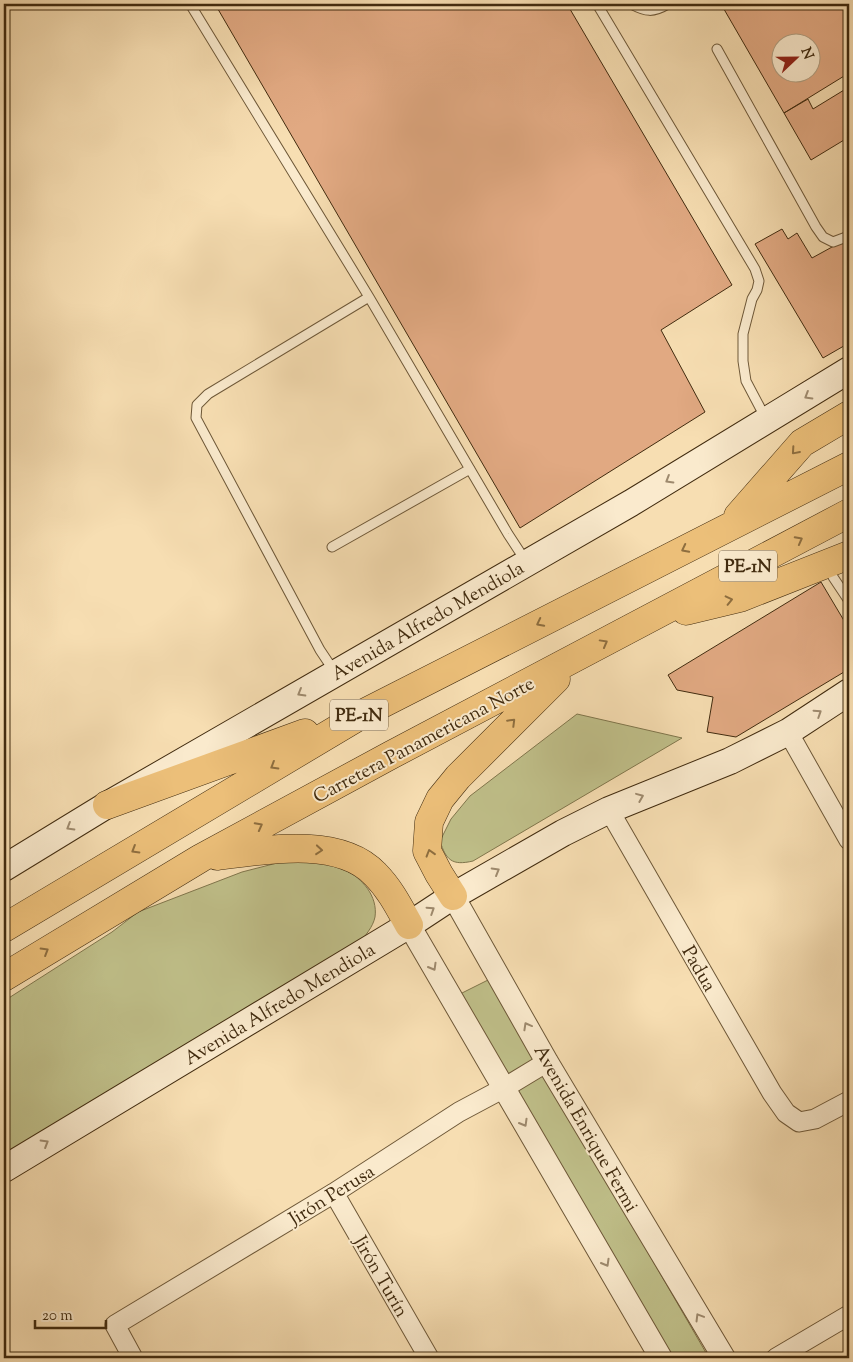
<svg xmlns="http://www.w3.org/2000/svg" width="853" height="1362" viewBox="0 0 853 1362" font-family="'Sorts Mill Goudy',serif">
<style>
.green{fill:#c0c08a;stroke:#80764c}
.building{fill:#e1a982;stroke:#412b0f;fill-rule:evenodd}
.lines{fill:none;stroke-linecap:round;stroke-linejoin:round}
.service-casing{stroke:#6e5838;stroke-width:11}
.minor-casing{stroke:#6e5838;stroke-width:21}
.tertiary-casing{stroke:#6e5838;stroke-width:24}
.secondary-casing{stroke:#412b0f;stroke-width:28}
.motorway-casing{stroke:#412b0f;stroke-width:29}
.service{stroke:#faeacd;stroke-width:9}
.minor{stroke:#faeacd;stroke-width:19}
.tertiary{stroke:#faeacd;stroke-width:22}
.secondary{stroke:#faeacd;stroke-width:26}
.motorway{stroke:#ecbf79;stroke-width:28}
.oneway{stroke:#9e8a6e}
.oneway2{stroke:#8e6e3f}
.labels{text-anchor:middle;stroke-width:4;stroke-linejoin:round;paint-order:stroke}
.shield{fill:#faeacd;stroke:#786448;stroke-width:1}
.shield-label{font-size:18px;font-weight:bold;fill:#412b0f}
.street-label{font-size:19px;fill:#412b0f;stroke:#faeacd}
</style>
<rect width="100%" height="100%" fill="#f7deb2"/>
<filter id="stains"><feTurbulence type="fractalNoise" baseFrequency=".004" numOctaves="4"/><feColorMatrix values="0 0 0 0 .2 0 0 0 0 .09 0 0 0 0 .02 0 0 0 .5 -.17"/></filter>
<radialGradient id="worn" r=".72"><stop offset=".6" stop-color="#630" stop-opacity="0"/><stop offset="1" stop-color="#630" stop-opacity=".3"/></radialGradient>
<path class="green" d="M577,714L682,738L473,861C452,866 446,860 440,841L451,819L470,796Z
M315,861C325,864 336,866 345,870C362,878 378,896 375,917C373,927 365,936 359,943L4,1154V1001L112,932L138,912L242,872L281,862Z
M490,979L709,1358H672L460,994Z"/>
<path class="building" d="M215,4H567L732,285L661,330L705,412L520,528Z
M721,4H849V73L784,113ZM780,42H810V72H780Z
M849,87V137L811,160L784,113L808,99L813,109Z
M782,229L788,239L797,233L812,258L843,241L849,252V343L823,358L755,244Z
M821,582L849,629V669L736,737L707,732L713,697L677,690L668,675Z"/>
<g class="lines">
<g class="service-casing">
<path id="service" d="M190,4L369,297L508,534L525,560
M597,4L755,269L759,281L757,290L752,299L743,334V361L746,381L766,419
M631,4C646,12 653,13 668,4
M717,49L816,227L823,237L833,242L849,236
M332,547L470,469
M833,577L849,601
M334,671L320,650L196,418L197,405L208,394L369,297"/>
</g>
<g class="minor-casing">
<path id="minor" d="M788,732L849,840
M609,810L772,1093L786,1113L799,1122L815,1119L849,1101
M334,1193L429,1358
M133,1358L115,1325L334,1193L459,1112L504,1088L547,1062
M776,1358L849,1315"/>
</g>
<g class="tertiary-casing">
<path id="tertiary" d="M453,896L547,1062L724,1358
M409,925L661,1358"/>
</g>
<g class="secondary-casing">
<path id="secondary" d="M4,868L107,805L631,503L849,370
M4,1169L409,925L453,896L563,833L609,810L730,761L788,732L849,692"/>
</g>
<g class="motorway-casing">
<path id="motorway" d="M738,516L802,443L849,415
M686,611L740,598L849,555
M107,805L305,733
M217,856C264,850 339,836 375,874C390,889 399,907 409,925
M453,896L439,874L427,851L429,822L440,799L458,777L556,679
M4,928L366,712L849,466
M4,977L201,858L391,755L849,513"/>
</g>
<use href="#service" class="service"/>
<use href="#minor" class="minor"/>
<use href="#tertiary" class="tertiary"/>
<use href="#secondary" class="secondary"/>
<use href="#motorway" class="motorway"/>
</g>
<defs><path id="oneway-chevron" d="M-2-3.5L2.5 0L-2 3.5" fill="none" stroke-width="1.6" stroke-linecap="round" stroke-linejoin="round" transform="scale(1.25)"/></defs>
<g class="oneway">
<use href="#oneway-chevron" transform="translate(808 396) rotate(149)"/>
<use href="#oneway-chevron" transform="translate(669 480) rotate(149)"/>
<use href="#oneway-chevron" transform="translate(301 693) rotate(150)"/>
<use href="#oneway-chevron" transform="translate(818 713) rotate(-33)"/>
<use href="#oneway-chevron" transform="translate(640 797) rotate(-22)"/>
<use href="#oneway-chevron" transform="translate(70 827) rotate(149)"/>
<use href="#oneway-chevron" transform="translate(496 871) rotate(-30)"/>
<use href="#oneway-chevron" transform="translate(431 910) rotate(-33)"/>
<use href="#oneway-chevron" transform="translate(433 967) rotate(60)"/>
<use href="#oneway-chevron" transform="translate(527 1026) rotate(-119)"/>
<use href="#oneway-chevron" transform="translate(524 1123) rotate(60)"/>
<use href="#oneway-chevron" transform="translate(45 1143) rotate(-31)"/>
<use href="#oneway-chevron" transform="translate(606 1263) rotate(60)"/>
<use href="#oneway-chevron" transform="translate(699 1317) rotate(-121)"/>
</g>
<g class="oneway2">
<use href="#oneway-chevron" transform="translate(795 451) rotate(131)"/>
<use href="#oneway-chevron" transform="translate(799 540) rotate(-28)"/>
<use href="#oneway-chevron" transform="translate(685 549) rotate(153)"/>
<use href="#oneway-chevron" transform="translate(729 600) rotate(-13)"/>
<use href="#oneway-chevron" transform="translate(540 623) rotate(153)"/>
<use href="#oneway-chevron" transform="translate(604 643) rotate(-29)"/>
<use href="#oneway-chevron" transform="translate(512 722) rotate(-45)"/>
<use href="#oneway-chevron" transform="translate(274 766) rotate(149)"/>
<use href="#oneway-chevron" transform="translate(259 826) rotate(-28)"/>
<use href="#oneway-chevron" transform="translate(135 850) rotate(149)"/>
<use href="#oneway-chevron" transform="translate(319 850) rotate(5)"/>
<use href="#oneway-chevron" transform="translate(430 853) rotate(-107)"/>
<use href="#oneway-chevron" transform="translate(45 951) rotate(-31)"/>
</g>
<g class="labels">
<g class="shield">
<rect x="719" y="550.5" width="58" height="31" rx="4"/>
<rect x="330" y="699.5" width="58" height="31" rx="4"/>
</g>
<g class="shield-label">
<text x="748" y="572">PE-1N</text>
<text x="359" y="721">PE-1N</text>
</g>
<g class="street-label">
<text transform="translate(427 620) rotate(-30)" y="7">Avenida Alfredo Mendiola</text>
<text transform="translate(423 739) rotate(-28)" y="7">Carretera Panamericana Norte</text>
<text transform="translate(700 968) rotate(60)" y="7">Padua</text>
<text transform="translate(279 1003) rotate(-31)" y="7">Avenida Alfredo Mendiola</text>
<text transform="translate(587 1128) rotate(60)" y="7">Avenida Enrique Fermi</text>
<text transform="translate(331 1194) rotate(-32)" y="7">Jirón Perusa</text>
<text transform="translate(382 1276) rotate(60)" y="7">Jirón Turín</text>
</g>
</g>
<rect width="853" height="1362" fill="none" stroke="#f7deb2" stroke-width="20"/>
<rect x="5" y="5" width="843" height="1352" fill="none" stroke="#412b0f" stroke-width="2.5"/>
<rect x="10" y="10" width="833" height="1342" fill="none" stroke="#412b0f"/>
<g transform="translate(796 58) rotate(68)"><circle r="24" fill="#faeacd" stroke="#b09e81"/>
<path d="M0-4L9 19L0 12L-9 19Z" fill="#8f2418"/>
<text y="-8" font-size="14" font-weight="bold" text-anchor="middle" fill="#412b0f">N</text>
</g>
<path d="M35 1320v8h71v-8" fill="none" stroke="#412b0f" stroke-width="2.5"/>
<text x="42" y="1320" font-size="15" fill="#412b0f" stroke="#faeacd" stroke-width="4" paint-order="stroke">20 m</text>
<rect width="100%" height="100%" filter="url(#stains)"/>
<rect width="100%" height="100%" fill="url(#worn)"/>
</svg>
